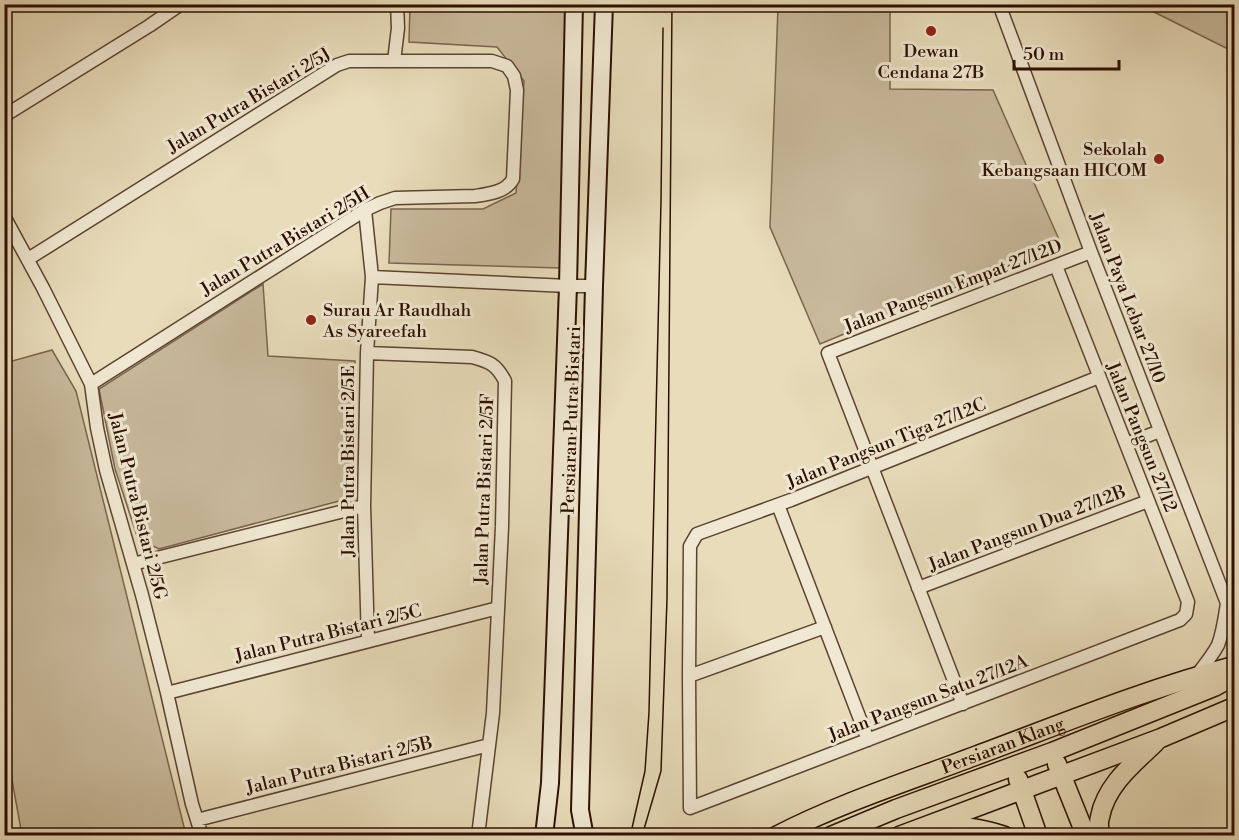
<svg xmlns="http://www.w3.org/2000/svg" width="1239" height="840" viewBox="0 0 1239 840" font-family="'Libre Bodoni',serif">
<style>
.green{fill:#c8b99b;stroke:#7a644e;stroke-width:1.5}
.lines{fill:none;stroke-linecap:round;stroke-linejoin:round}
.street-casing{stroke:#5c4230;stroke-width:15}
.secondary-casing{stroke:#2d0f02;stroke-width:20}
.primary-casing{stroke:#2d0f02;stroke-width:21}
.street{stroke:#f0e8d2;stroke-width:12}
.secondary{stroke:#f0e8d2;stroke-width:16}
.primary{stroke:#e8dcba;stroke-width:18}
.tram{stroke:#2d0f02;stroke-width:1.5}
.poi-dot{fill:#8f2418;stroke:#f0e8d2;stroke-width:2}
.labels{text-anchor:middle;stroke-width:6;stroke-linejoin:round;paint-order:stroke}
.poi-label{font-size:18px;fill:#2d0f02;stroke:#f0e8d2}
.street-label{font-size:18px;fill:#2d0f02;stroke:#f0e8d2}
</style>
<rect width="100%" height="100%" fill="#e8dcba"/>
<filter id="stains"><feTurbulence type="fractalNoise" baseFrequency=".00333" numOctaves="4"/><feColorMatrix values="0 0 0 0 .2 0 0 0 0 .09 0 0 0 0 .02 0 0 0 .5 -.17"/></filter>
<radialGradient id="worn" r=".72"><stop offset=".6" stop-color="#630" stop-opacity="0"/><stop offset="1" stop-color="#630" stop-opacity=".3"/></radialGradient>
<path class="green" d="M410,5H567L560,268L389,263L391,209H483L516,193L524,81L497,47L409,42Z
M1140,5H1234V52Z
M778,7L890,10V89L993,90L1061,244L820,344L770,227Z
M263,284L268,356L355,361V487L339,501L159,549L138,539L115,469L99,389Z
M52,350L76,391L186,835H22L4,736L5,363Z"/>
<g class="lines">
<g class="street-casing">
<path id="street" d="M999,4L1091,252L1227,603L1234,612
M394,61L398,28L397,4
M4,116L149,26L181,4
M365,210L372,277L367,353L364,506L368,641
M4,216L43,288L91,384L97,428L106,470L142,595L167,693L192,804L202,836
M28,259L337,65L349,61H492L507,66L514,76L517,90L513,179C506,192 489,194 475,196L395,198L380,203L365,210L91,384
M1056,266C1100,378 1144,490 1188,602L1186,614L1180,620L690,808L689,676L690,546L697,534L791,500L1099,377
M372,277L568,286H594
M367,353L472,357C490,362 496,364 505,381L502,527L493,713L478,836
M1126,444L1160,431
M778,505L868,740
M133,564L364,506
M918,588L1148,501
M689,676L825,627
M1196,676C1204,666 1212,656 1218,645C1223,632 1225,616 1227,603
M167,693L498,608
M963,704L828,353L1091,252
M197,820L489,745"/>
</g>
<g class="secondary-casing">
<path id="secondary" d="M544,836L550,783L568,286L574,4
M587,836L584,832L580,810L594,286L604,4"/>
</g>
<g class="primary-casing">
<g id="primary">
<path d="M1057,764L1086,836"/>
<path d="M1018,779L1038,836"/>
<path d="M936,829C963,825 980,828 1005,836"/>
<path id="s1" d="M776,836C840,803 909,781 975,756C1061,724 1146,689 1234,666"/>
<path d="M831,836L896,809L1052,752L1214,687L1234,676"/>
<path d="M899,836L1161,738L1234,707"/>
<path d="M1100,836C1099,830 1098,823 1100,817C1106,785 1133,764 1155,743"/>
</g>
</g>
<use href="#street" class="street"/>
<use href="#secondary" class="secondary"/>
<use href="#primary" class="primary"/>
<path class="tram" d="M629,836L632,828L645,771L649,712L661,201L663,28
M642,836L661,771L667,599L672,4"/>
</g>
<g class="poi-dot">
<circle cx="931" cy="31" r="6"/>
<circle cx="1159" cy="159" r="6"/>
<circle cx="311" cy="320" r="6"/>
</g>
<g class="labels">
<g class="poi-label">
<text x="931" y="57">Dewan<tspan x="931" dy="21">Cendana 27B</tspan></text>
<text x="1147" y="155" text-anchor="end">Sekolah<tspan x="1147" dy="21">Kebangsaan HICOM</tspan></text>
<text x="323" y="316" text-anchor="start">Surau Ar Raudhah<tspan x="323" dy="21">As Syareefah</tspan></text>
</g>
<g class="street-label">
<text transform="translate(249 100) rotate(-31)" y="6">Jalan Putra Bistari 2/5J</text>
<text transform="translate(285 241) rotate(-31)" y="6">Jalan Putra Bistari 2/5H</text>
<text transform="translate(953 286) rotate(-21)" y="6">Jalan Pangsun Empat 27/12D</text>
<text transform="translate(1128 298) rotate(69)" y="6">Jalan Paya Lebar 27/10</text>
<text transform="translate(571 420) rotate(-88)" y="6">Persiaran Putra Bistari</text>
<text transform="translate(1142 437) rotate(68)" y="6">Jalan Pangsun 27/12</text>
<text transform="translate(886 443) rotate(-22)" y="6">Jalan Pangsun Tiga 27/12C</text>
<text transform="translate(348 461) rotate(-90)" y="6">Jalan Putra Bistari 2/5E</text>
<text transform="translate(484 489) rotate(-88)" y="6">Jalan Putra Bistari 2/5F</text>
<text transform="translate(138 506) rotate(76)" y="6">Jalan Putra Bistari 2/5G</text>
<text transform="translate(1027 528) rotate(-21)" y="6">Jalan Pangsun Dua 27/12B</text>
<text transform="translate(328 633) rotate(-14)" y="6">Jalan Putra Bistari 2/5C</text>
<text transform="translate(928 698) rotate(-21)" y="6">Jalan Pangsun Satu 27/12A</text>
<text dy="6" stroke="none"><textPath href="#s1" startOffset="244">Persiaran Klang</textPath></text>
<text transform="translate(339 765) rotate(-14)" y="6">Jalan Putra Bistari 2/5B</text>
</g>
</g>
<rect width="1239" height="840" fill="none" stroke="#e8dcba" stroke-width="24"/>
<rect x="6" y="6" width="1227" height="828" fill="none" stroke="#2d0f02" stroke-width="3"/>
<rect x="12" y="12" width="1215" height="816" fill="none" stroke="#2d0f02" stroke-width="1.5"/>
<path d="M1014 60v9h105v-9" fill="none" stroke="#2d0f02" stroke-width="3"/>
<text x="1023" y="60" font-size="18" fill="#2d0f02" stroke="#f0e8d2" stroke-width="4.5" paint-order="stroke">50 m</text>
<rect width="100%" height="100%" filter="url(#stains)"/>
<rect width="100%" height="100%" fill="url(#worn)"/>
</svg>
